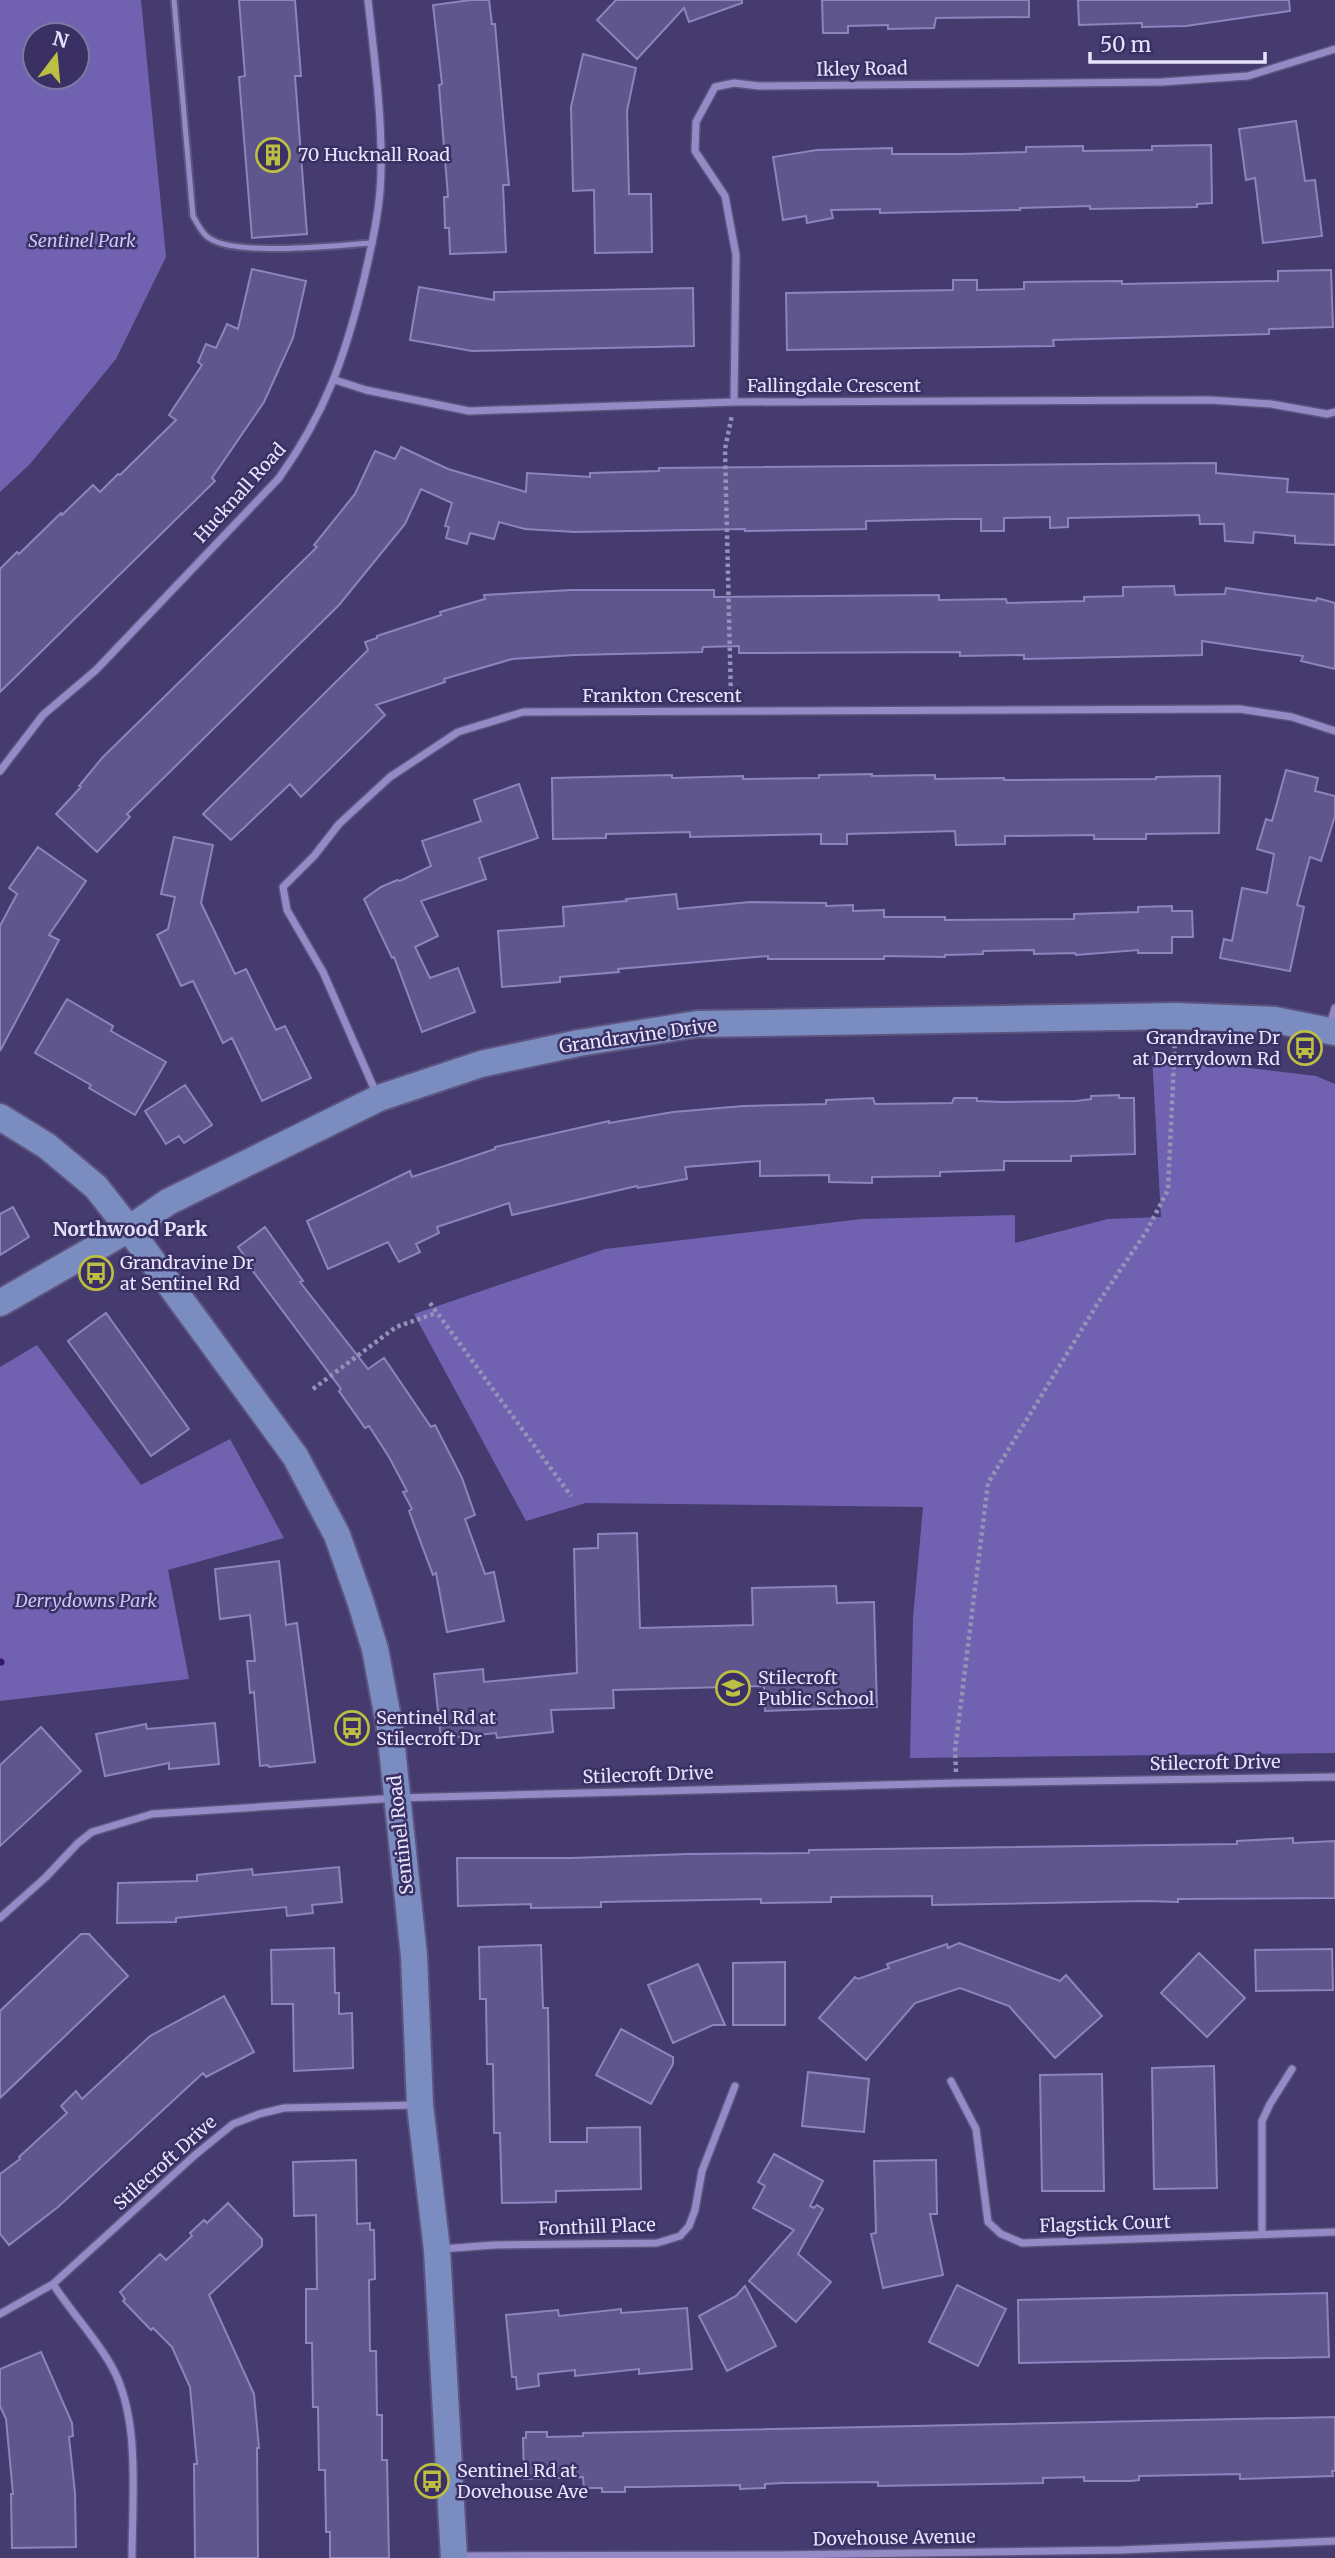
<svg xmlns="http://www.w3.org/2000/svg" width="1335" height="2558" viewBox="0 0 1335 2558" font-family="Merriweather,serif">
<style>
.green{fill:#7162b1;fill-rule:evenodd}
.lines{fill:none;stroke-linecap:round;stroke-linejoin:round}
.stream{stroke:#351971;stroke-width:7}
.building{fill:#5f568d;stroke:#8c84bd;stroke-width:2}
.lane-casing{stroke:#5c547e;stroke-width:9}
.street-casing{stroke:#5c547e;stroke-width:10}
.secondary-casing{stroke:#5c547e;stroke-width:30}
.path{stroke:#9791b7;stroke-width:4.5;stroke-dasharray:3.5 3.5;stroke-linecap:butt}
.lane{stroke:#948bc6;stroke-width:5}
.street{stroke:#948bc6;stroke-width:7}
.secondary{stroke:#7b8cc0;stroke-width:26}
.labels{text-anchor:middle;stroke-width:5;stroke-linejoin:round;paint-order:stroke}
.street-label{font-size:18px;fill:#e6e4fd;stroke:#3a3063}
.poi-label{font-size:18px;fill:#e6e4fd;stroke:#3a3063;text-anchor:start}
.park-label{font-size:18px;font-style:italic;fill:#cac4f5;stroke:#3a3063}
.neighbourhood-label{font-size:19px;font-weight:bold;fill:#e3e0f9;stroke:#3a3063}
</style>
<rect width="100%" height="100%" fill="#453b6f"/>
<path class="green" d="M0,0H141L166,257L116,359L30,464L0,492ZM35,35H77V77H35Z
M1152,1056L1316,1076L1335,1084V1753L910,1758L913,1618L923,1507L586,1503L526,1521L414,1314L605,1249L862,1219L1015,1215V1243L1108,1219L1161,1217Z
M37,1345L141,1485L230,1439L284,1538L168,1570L189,1679L0,1701V1367Z"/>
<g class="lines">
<path class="stream" d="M0,1662H1"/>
</g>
<path class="building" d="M239,0H295L301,76H295L307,234L252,238L239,77L245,76Z
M471,0H489L492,24H495L509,185H503L506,252L450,254L449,228H445L444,197H448L439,85L442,84L433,5Z
M616,0H742V3L689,22L684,8L637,59L597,20Z
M822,0H1029V17L936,18L934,28L888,29V25L848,26V33H823Z
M1078,0H1289L1290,11L1186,26L1142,27V23L1079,25Z
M583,54L636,68L627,111L629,194H651L652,252L595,253L594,190L573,191L571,107Z
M1296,121L1305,181L1315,180L1322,236L1263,243L1255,178L1246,180L1239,129Z
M1211,145L1212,203L1197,204V207L1090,209V206L1020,208V210L880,213V209L831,210L833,218L807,223L806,216L783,220L773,157L817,150L892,148V154H961L1026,152V147L1083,146V151L1152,150V146Z
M252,269L306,281L293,338L264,402L212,478L215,481L0,692V569L17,552L19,554L61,513L62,515L93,485L100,492L118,474L120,475L176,420L169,415L202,365L198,362L206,344L216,348L227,324L238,329Z
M1331,270L1333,327L1269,329V334L1053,340L1054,346L787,350L786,293L953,290V280H977V290L1024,289V282L1122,281V284L1278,281V271Z
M419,287L494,300V292L693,288L694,346L472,351L410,340Z
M401,447L448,469L526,492L527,473L590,477V473L659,471V468L1216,463V473L1288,479L1287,492L1335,494V545L1295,543V536L1254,532L1253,543L1225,541L1224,524H1200L1199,515L1068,518V527L1050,528V517L1004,518V531H981V519H952L866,521V529L745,531V529L575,532L525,529L499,522L494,539L470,533L467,544L446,538L449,527L445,526L452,503L421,489L405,524L339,605L127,814L130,817L97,852L56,814L81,787L79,786L102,758L317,547L314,545L355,494L375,451L395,459Z
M1174,586L1175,595L1225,594L1226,588L1316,601L1317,598L1335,603V669L1301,661L1303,656L1202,641V655L1072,658L1024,659V655L960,656V652L739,653V646L703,647L702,652L575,655L512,659L444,679L445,682L376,705L385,715L301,797L290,784L231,840L203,814L368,650L365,642L377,638V636L441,615L440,612L485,599L484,595L571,590H714V597L939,595V600L1006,599L1007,603L1084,601V597L1123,596V587Z
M1286,770L1318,778L1315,791L1335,796V816L1321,861L1310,857L1297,905L1304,907L1290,971L1220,958L1224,939L1232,941L1242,888L1267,893L1274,854L1257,849L1266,819L1272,821Z
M872,774V776L935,775V779L1004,778V780L1156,779V777L1220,776L1219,833L1146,834V839H1094V835L1005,836V844L956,845L955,831L847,834V844H821V834L690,837V832L606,834V838L553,839L552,778L672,775V778L743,776V779L819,778V775Z
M519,784L538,838L479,858L486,879L421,901L438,936L415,947L430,978L458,968L475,1012L422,1032L394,957L392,958L364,899L381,887L397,880L400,881L431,866L422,841L481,821L474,800Z
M174,837L213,845L201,903L235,974L246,969L276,1030L285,1026L311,1078L262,1101L232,1038L223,1043L193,981L181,986L157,935L168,929L175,897L161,894Z
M38,847L86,881L49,935L59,940L0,1051V926L17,894L9,888Z
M676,894L678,909L750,902L826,903V906L853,905V911L884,910V917H945V920L1074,919V914L1138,912V907L1172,906V911H1192L1193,937H1172V953H1138V950L1076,955L1075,953L1034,954V950L983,951V954L945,955V957L884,956V959H768V956L618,969L619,972L560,977V982L502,987L498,931L564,926L563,907L627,901L626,899Z
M67,999L113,1026L111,1031L166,1062L135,1115L89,1088L91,1085L35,1053Z
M185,1085L212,1125L184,1143L179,1136L166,1144L145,1111Z
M1119,1095V1098H1134L1135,1154L1071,1156V1161H1004V1170L940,1172V1176L872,1177V1183L829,1182V1175L760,1176V1161L685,1167L687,1179L638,1188L637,1186L512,1215L509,1203L437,1227L439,1233L416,1244L420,1252L399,1262L388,1242L328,1269L307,1221L410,1171L412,1177L495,1149V1147L609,1121V1123L673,1112L743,1106L826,1104V1100L873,1098L875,1104L952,1103L954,1098H977V1101L1003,1102L1076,1101L1091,1099V1096Z
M13,1207L29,1237L0,1255V1214Z
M265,1227L303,1281L300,1282L368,1369L384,1358L431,1427L435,1425L462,1478L475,1515L465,1519L485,1574L494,1572L504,1621L447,1632L436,1573L433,1575L409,1511L412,1509L403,1492L407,1491L389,1457L369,1426L365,1428L339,1391L341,1389L252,1270L254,1269L238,1247Z
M106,1313L189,1429L151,1456L68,1341Z
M637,1533L640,1628L753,1625L752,1588L836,1586L837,1603L874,1602L877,1707L765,1711L764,1686L613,1690L614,1708L551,1710L553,1732L497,1738L496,1733L441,1739L434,1674L483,1669L484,1682L577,1673L574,1549L598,1548V1534Z
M279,1561L286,1625L297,1623L315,1762L269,1767L268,1765L260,1766L254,1692L250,1693L247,1661H255L250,1615L220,1619L215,1569Z
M215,1723L219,1764L169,1769V1763L105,1776L96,1734L146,1724L147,1729Z
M41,1727L81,1771L0,1846V1765Z
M1293,1838V1843L1335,1841V1898L1178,1899V1902L1145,1901L932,1905V1896L831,1897V1902L761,1903V1899L601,1902V1907L531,1908V1904L458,1906L457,1858H571L687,1854L809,1853V1850L1237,1844V1841Z
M339,1867L342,1902L312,1905L313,1913L287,1916L286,1907L176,1918V1922L117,1923L118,1883L197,1881V1875L252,1869L253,1875Z
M81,1934H89L128,1976L0,2098V2011Z
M959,1943L1060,1981L1066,1975L1102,2016L1055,2058L1009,2006L960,1988L915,2003L866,2060L819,2018L855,1977L858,1979L889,1968L887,1964L947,1944L948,1948Z
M541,1945L543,2008H548L550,2142H587V2128L640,2127L641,2189L556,2191V2202L502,2203L500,2133H494L493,2064H487L486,1999H480L479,1947Z
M334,1948L335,1993H339V2014L352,2013L353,2068L294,2071L293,2004H272L271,1950Z
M1332,1949L1333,1990L1256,1991L1255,1950Z
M1199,1953L1245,1998L1207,2037L1161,1993Z
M785,1962V2025H733V1963Z
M698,1964L725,2025H713L673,2043L648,1985Z
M224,1996L254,2052L206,2077L203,2073L58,2207L9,2245L0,2234V2174L20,2159L19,2157L67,2113L61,2106L76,2091L82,2099L150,2036Z
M621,2029L673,2057V2064L651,2104L596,2075Z
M1214,2066L1217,2188L1154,2189L1152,2068Z
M808,2072L869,2079L864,2132L802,2126Z
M1102,2074L1104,2191H1042L1040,2075Z
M774,2154L823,2181L810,2206L814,2208L817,2205L823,2209L798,2254L831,2282L796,2322L749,2281L794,2230L753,2208L765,2186L758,2182Z
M356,2160L357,2224L370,2223V2230H374L375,2279L369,2280L370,2351H376L377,2415H382V2460H387L389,2558H330V2532H326L325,2470H319L318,2407H313L312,2343H306V2289H317L316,2215L294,2216L293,2162Z
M936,2160L937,2214H930L943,2275L883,2288L871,2234L876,2233L874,2161Z
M228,2203L262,2239V2246L209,2295L254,2394L259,2448H257L258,2558H195L194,2464H197L190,2387L172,2347L153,2328L151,2330L123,2301L125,2299L120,2292L160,2254L166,2260L192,2236L190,2233L204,2220L207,2223Z
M957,2285L1006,2309L978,2366L929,2342Z
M745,2286L776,2346L727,2371L699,2316L736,2296Z
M1327,2293L1329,2357L1019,2363L1018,2300Z
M687,2308L692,2369L639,2374V2369L575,2376V2370L538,2374L539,2386L517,2389L516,2377H512L506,2315L558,2310L559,2316L621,2309V2313Z
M41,2352L72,2423L73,2436L69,2437L75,2493L76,2547L12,2548L11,2494H13L6,2419L0,2406V2369Z
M1335,2417V2471H1332L1333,2476L1240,2479V2474L1139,2476V2480L1131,2481H1084V2477L1043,2478V2483L878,2486V2482L782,2483L765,2484V2488L740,2489V2485L642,2487H625V2492H602V2488H584L583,2477L524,2479L523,2438H526V2432H547V2437L583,2436V2433Z"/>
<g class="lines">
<g class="lane-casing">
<path id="lane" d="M174,0L193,216C197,223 202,234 209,238C237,257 336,245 373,243"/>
</g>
<g class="street-casing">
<path id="street" d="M335,380L366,390L469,411L734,402L1210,400L1271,404L1327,414L1335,412
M734,402L736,255L725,196L695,151L696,122L715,87L734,83L759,86L1162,82L1248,76L1335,49
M0,771L43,715L96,670L279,478C326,412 345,357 364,279C372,244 381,206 381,169C382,113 374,56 368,0
M1330,1025L1335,1008
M377,1095L323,972L287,910L283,887L314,856L339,824L390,777L458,732L523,712L1240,709L1292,717L1335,731
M0,1918L46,1877L78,1843L92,1832L152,1814L397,1798L956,1783L1335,1777
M951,2081L976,2129L988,2222L1001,2234L1022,2243L1335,2232
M1262,2234V2121L1270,2104L1292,2069
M441,2249L494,2245L657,2243L680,2236L689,2226L695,2210L702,2171L735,2086
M53,2284C71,2312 96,2338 112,2367C141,2419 132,2499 132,2558
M0,2314L53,2284L195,2155L233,2124L259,2114L284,2108L416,2105
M458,2556L776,2555L1121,2550L1335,2541"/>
</g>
<g class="secondary-casing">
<path id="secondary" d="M0,1117L47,1146L96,1187L129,1229L295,1456L337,1535L360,1600L375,1649L390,1729L414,1956L420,2105L437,2250L454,2558
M0,1303L129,1229L168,1202L379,1098L481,1064L579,1043L697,1024L1176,1016L1275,1020L1335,1032"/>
</g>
<path class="path" d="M731,700L725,449L732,415
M430,1303L571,1496
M313,1389L396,1327L436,1313
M956,1772L955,1751L988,1483L1098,1303L1146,1232L1168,1190L1175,1039"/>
<use href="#lane" class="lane"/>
<use href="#street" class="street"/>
<use href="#secondary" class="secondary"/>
</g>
<defs>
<g id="building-ring" transform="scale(1.75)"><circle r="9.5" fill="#3a3063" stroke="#bdbf43" stroke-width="1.5"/><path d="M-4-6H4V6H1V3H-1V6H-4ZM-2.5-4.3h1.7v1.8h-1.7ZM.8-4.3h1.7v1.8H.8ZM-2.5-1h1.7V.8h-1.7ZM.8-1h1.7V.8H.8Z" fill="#bdbf43"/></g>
<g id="bus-ring" transform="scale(1.75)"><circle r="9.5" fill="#3a3063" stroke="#bdbf43" stroke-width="1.5"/><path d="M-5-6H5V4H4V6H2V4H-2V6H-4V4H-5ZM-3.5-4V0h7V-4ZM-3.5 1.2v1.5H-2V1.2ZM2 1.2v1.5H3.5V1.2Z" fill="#bdbf43"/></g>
<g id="school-ring" transform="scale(1.75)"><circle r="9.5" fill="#3a3063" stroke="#bdbf43" stroke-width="1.5"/><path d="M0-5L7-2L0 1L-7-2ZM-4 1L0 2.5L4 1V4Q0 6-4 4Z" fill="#bdbf43"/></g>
</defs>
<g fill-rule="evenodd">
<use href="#building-ring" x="273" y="155"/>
<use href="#bus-ring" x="1305" y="1048"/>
<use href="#bus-ring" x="96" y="1273"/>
<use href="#school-ring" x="733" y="1688"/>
<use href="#bus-ring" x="352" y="1728"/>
<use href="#bus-ring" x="432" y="2481"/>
</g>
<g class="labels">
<g class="street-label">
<text transform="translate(862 69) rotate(-1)" y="6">Ikley Road</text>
<text x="834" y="392">Fallingdale Crescent</text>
<text transform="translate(240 493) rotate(-48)" y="6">Hucknall Road</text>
<text x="662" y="702">Frankton Crescent</text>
<text transform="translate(638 1036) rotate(-8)" y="6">Grandravine Drive</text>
<text transform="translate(1215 1763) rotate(-1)" y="6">Stilecroft Drive</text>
<text transform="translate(648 1775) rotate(-2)" y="6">Stilecroft Drive</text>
<text transform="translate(401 1835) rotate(-96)" y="6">Sentinel Road</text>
<text transform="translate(165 2163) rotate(-42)" y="6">Stilecroft Drive</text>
<text transform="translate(1105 2224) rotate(-2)" y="6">Flagstick Court</text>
<text transform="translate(597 2227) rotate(-2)" y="6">Fonthill Place</text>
<text transform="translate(894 2538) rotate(-1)" y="6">Dovehouse Avenue</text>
</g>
<g class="poi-label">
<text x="298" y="161">70 Hucknall Road</text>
<text x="1280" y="1044" text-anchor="end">Grandravine Dr<tspan x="1280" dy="21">at Derrydown Rd</tspan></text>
<text x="120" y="1269">Grandravine Dr<tspan x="120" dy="21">at Sentinel Rd</tspan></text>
<text x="758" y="1684">Stilecroft<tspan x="758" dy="21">Public School</tspan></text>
<text x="376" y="1724">Sentinel Rd at<tspan x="376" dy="21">Stilecroft Dr</tspan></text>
<text x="457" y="2477">Sentinel Rd at<tspan x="457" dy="21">Dovehouse Ave</tspan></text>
</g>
<g class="park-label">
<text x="82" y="247">Sentinel Park</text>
<text x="86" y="1607">Derrydowns Park</text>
</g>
<g class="neighbourhood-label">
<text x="130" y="1236">Northwood Park</text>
</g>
</g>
<g transform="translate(56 56) rotate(16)"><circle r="33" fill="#3a3063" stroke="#7f78a1" stroke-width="2"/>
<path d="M0-5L12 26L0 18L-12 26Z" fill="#bdbf43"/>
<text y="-10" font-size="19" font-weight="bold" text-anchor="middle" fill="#e6e4fd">N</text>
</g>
<path d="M1090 52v10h175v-10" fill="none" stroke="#e6e4fd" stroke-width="3.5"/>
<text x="1100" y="52" font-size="21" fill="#e6e4fd" stroke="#3a3063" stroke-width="5" paint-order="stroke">50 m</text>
</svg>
